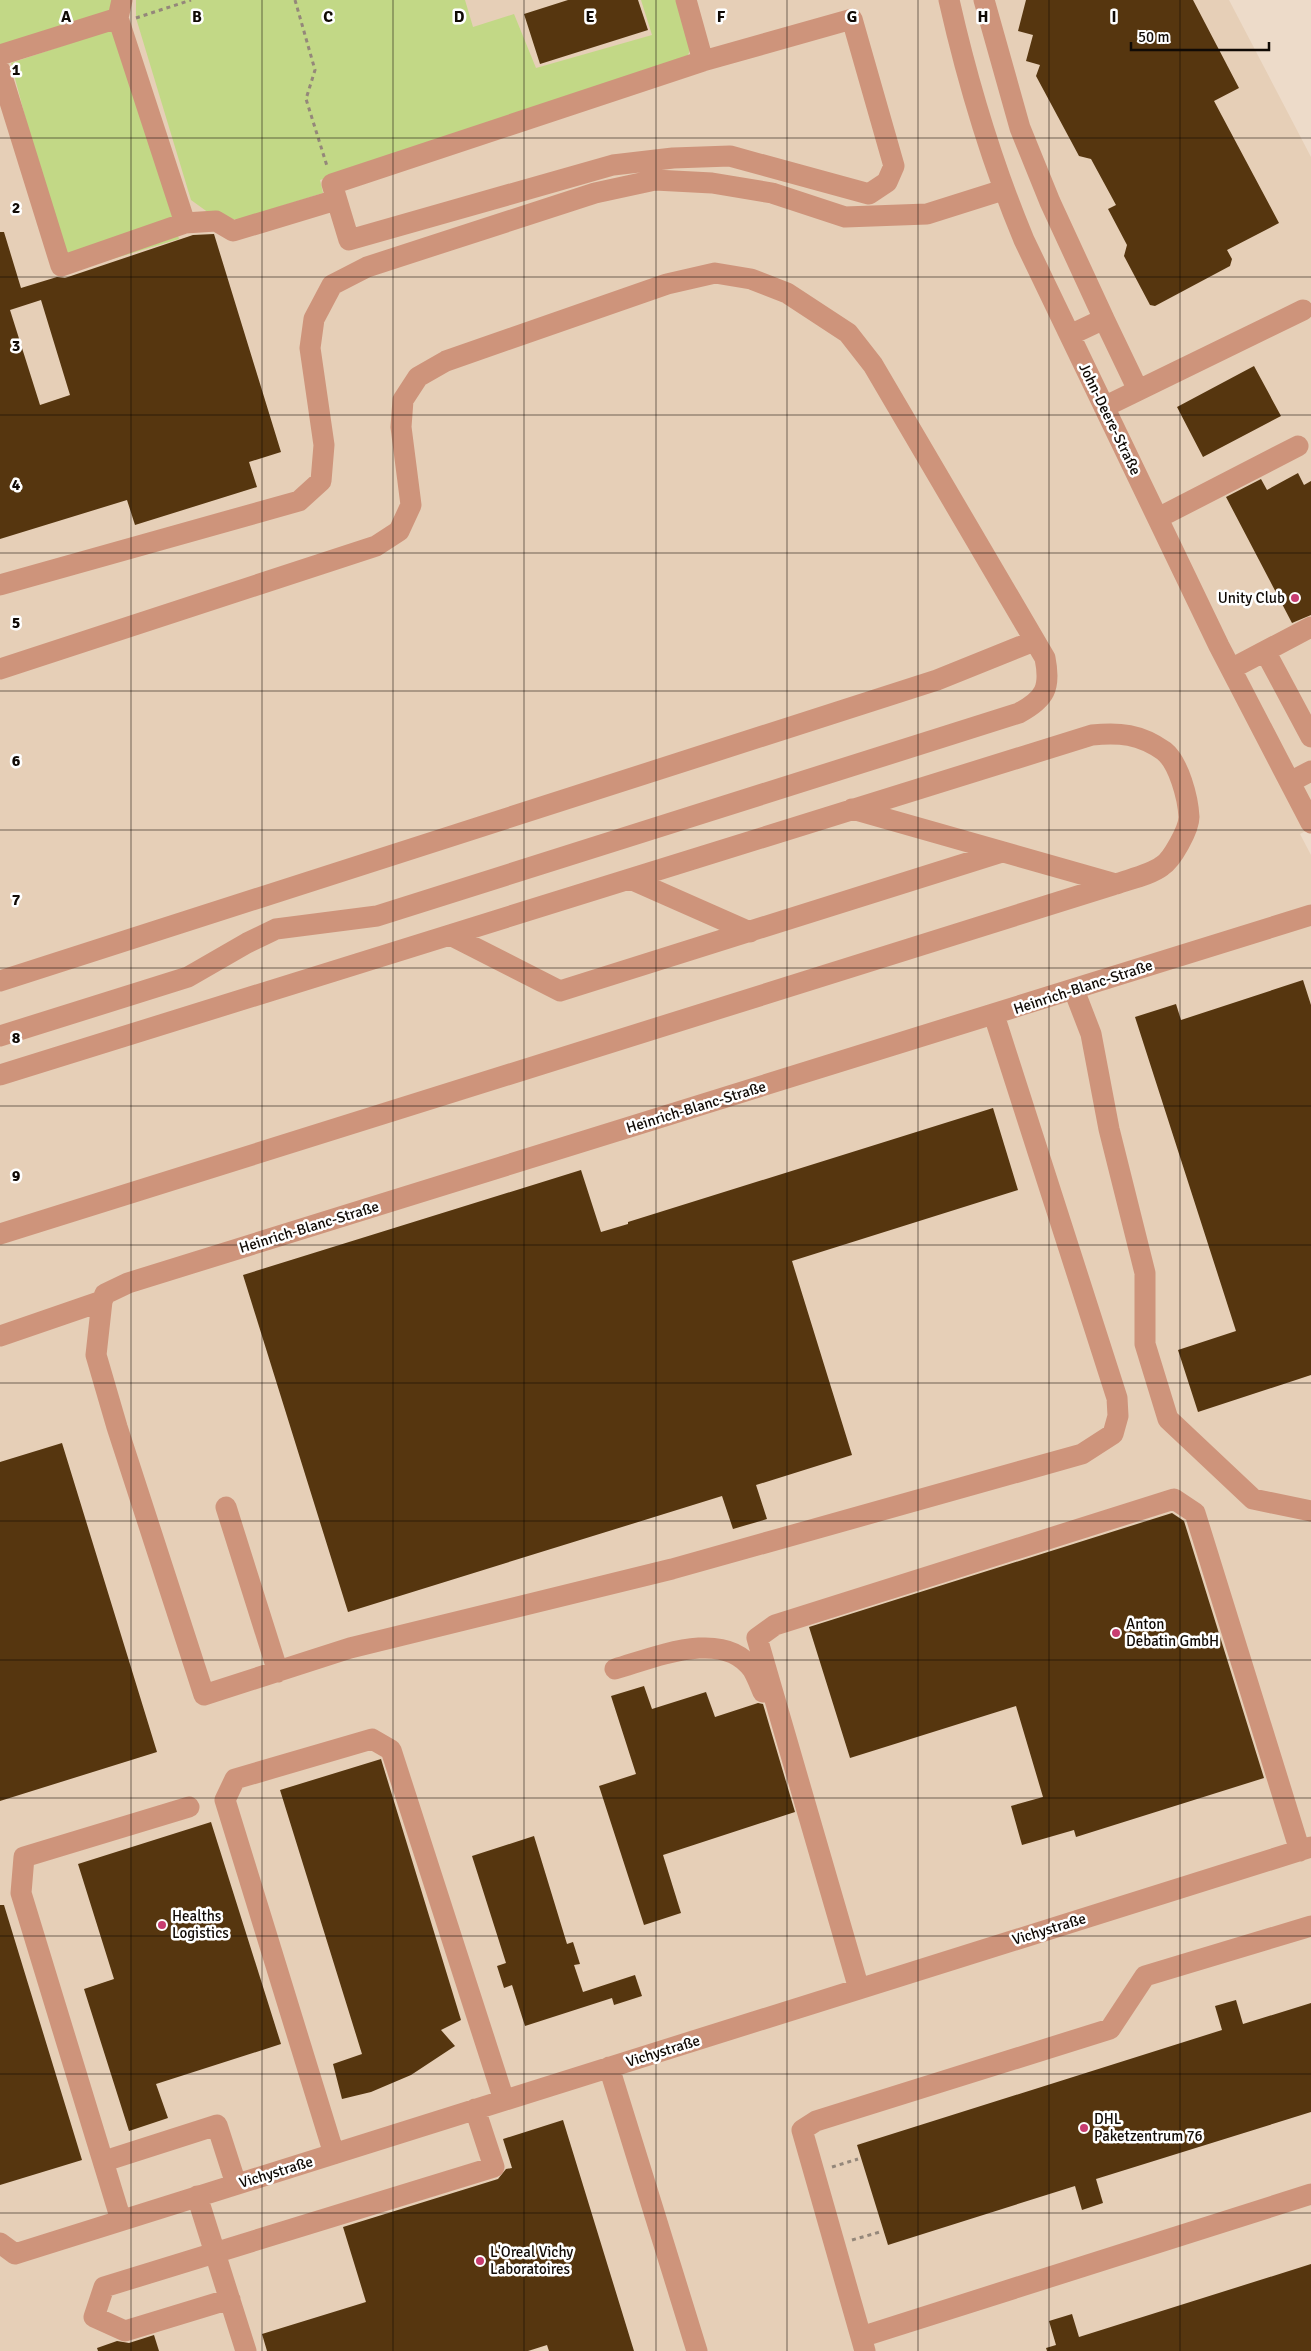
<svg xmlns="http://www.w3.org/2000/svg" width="1311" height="2351" viewBox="0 0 1311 2351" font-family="Signika,sans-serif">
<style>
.built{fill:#e6cfb7}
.green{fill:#c2d886}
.building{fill:#56360f;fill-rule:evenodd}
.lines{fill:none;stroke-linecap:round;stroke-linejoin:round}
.path{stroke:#94877a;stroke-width:3;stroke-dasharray:4 4;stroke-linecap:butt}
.minor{stroke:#ce947b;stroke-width:21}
.grid{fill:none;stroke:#100a05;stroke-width:1;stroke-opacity:0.55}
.poi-dot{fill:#c83c6f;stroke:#fff;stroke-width:2}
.labels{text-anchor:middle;stroke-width:5;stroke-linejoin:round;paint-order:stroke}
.street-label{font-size:15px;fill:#100a05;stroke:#fff}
.poi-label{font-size:15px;fill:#100a05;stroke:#fff;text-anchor:start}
.grid-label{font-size:16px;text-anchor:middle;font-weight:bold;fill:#100a05;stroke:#fff;stroke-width:5;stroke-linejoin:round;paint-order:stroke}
</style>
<rect width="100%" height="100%" fill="#eddbc9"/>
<path class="built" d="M0,0H1229L1311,157V828L1300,834L1311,855V2351H0Z"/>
<path class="green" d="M0,0H118L107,15L0,48Z
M136,0H465L473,27L514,14L536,68L652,35L641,0H680L692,45L688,55L681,62L320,180L323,193L237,220L209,213L191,200L136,18Z
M116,28L179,239L66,273L11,63Z"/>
<path class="building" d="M568,0H638L648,30L540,64L524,14Z
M1026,0H1193L1239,88L1214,101L1279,223L1227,250L1232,259L1230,266L1155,306L1150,305L1124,256L1127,245L1108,209L1116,205L1091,159L1079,156L1036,76L1040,65L1026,61L1033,35L1018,31Z
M0,232H4L21,288L57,277L65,278L193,235L214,234L281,452L249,462L257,487L135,525L127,500L0,539ZM41,300L70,395L40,405L10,310Z
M1254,366L1281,416L1203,457L1177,407Z
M1298,473L1304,485L1311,481V615L1292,623L1226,497L1261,479L1267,490Z
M1303,980L1311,1005V1375L1198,1412L1178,1350L1236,1331L1135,1017L1176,1004L1181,1020Z
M993,1108L1018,1190L792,1261L852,1455L756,1485L767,1519L733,1529L722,1496L348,1612L243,1275L581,1170L601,1232L628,1224V1222Z
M62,1443L157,1752L0,1801V1462Z
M1172,1513L1184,1521L1264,1778L1076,1837L1074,1830L1022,1845L1011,1806L1043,1797L1016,1706L850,1758L809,1627Z
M644,1686L652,1709L706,1692L715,1717L758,1703L763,1704L795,1812L663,1855L681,1913L644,1925L599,1786L636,1774L611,1696Z
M381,1759L461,2020L441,2030L455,2046L411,2075L371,2092L342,2099L333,2064L362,2054L280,1790Z
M211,1822L281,2044L156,2084L168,2118L129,2131L84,1989L114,1979L78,1864Z
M534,1836L567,1944L573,1942L580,1964L574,1965L583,1992L635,1975L642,1996L614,2005L612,1998L525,2026L512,1985L504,1988L497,1966L506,1963L472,1856Z
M0,1905H4L82,2160L0,2185Z
M1236,2000L1243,2024L1311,2003V2112L1096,2179L1103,2203L1082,2210L1075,2186L888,2245L857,2145L1222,2030L1215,2006Z
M563,2120L634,2351H549L547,2345L528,2351H267L262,2334L366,2302L343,2227L498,2179L506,2169L512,2168L503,2139Z
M1311,2264V2351H1047L1046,2348L1056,2345L1049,2321L1072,2314L1079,2337Z
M154,2335L159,2351H98L97,2348L117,2341L129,2343Z"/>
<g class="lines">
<path class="path" d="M295,0L315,70L306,99L327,166
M136,18L191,0
M832,2167L858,2159
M852,2240L880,2232"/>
<path class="minor" d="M686,0L703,61
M949,0C968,84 991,161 1024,240L1219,646L1311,823
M984,0L1020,128L1050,202L1104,319
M118,18L122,0
M852,19L894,166L887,182L869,194L730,156L673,158L613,165L349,240L332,184L703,61Z
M0,55L118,18L185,223
M0,70L61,266L185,223L216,221L233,231L336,200
M1070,335L1104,319L1138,390
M1104,407L1303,310
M1158,518L1298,446
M0,585L299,501L321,481L324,445L310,348L314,319L332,285L367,267L595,193L655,180L712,183L772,193L845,217L927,214L1003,190
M1265,651L1311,737
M0,669L376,546L399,531L411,505L401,427L403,400L418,377L446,361L667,284L715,273L751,279L787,293L848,333L873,365L1045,658C1051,688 1045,699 1019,713L377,916L276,929L247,943L188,977L0,1036
M1231,669L1311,627
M1290,782L1311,771
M852,809L1116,884
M630,879L750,932
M450,935L560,991L1002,852
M0,981L937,680L1034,641
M1074,990L1091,1034L1109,1129L1145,1273V1344L1168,1419L1253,1499L1311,1511
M994,1015L1117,1398L1118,1416L1113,1434L1082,1454L672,1569L350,1648L204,1695L117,1427L96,1355L102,1301L105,1294L128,1283L1311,915
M0,1075L1092,735C1119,732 1140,734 1164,751C1179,763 1188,798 1189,817C1189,829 1172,860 1162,866C1150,875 1130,879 1116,884L0,1234
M0,1336L102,1301
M226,1507L278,1672
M615,1669C654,1658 724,1627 753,1670C757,1677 760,1685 763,1692
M859,1989L757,1638L775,1625L1174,1499L1195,1513L1300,1851
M609,2067L697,2351
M334,2154L225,1800L235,1779L372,1739L391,1750L504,2100
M114,2158L217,2125L236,2184
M197,2196L246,2351
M121,2220L21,1893L24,1857L189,1807
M0,2243L15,2254L1311,1847
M230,2299L125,2331L94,2317L104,2287L494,2167L475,2109
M861,2337L1311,2194
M865,2351L802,2130L816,2121L1110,2029L1145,1976L1311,1926"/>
</g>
<path class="grid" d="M131,0V2351M262,0V2351M393,0V2351M524,0V2351M656,0V2351M787,0V2351M918,0V2351M1049,0V2351M1180,0V2351M0,138H1311M0,277H1311M0,415H1311M0,553H1311M0,691H1311M0,830H1311M0,968H1311M0,1106H1311M0,1245H1311M0,1383H1311M0,1521H1311M0,1660H1311M0,1798H1311M0,1936H1311M0,2074H1311M0,2213H1311"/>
<g class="poi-dot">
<circle cx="1295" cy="598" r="5"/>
<circle cx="1116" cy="1633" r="5"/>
<circle cx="162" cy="1925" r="5"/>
<circle cx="1084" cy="2128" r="5"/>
<circle cx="480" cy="2261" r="5"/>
</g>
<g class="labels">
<g class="street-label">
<text transform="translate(1110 419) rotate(64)" y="5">John-Deere-Straße</text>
<text transform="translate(1083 987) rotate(-18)" y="5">Heinrich-Blanc-Straße</text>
<text transform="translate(696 1107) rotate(-17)" y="5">Heinrich-Blanc-Straße</text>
<text transform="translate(309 1227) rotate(-17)" y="5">Heinrich-Blanc-Straße</text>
<text transform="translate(1049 1929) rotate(-17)" y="5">Vichystraße</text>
<text transform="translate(663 2051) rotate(-17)" y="5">Vichystraße</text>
<text transform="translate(276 2172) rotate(-17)" y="5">Vichystraße</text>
</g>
<g class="poi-label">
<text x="1285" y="603" text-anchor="end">Unity Club</text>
<text x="1126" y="1629">Anton<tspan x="1126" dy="17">Debatin GmbH</tspan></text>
<text x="172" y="1921">Healths<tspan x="172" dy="17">Logistics</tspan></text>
<text x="1094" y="2124">DHL<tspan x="1094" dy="17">Paketzentrum 76</tspan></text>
<text x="490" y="2257">L'Oreal Vichy<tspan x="490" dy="17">Laboratoires</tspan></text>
</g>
</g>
<g class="grid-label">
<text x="66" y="22">A</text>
<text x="197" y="22">B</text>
<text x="328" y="22">C</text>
<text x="459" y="22">D</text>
<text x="590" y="22">E</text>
<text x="721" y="22">F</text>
<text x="852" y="22">G</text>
<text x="983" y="22">H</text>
<text x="1114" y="22">I</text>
<text x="16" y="75">1</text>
<text x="16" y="213">2</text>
<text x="16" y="351">3</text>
<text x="16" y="490">4</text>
<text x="16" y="628">5</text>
<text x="16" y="766">6</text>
<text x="16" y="905">7</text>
<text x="16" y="1043">8</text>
<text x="16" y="1181">9</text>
</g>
<path d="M1131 42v8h138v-8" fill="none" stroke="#100a05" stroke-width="2.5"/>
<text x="1138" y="42" font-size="15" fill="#100a05" stroke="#ffffff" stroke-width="4" paint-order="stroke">50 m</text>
</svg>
